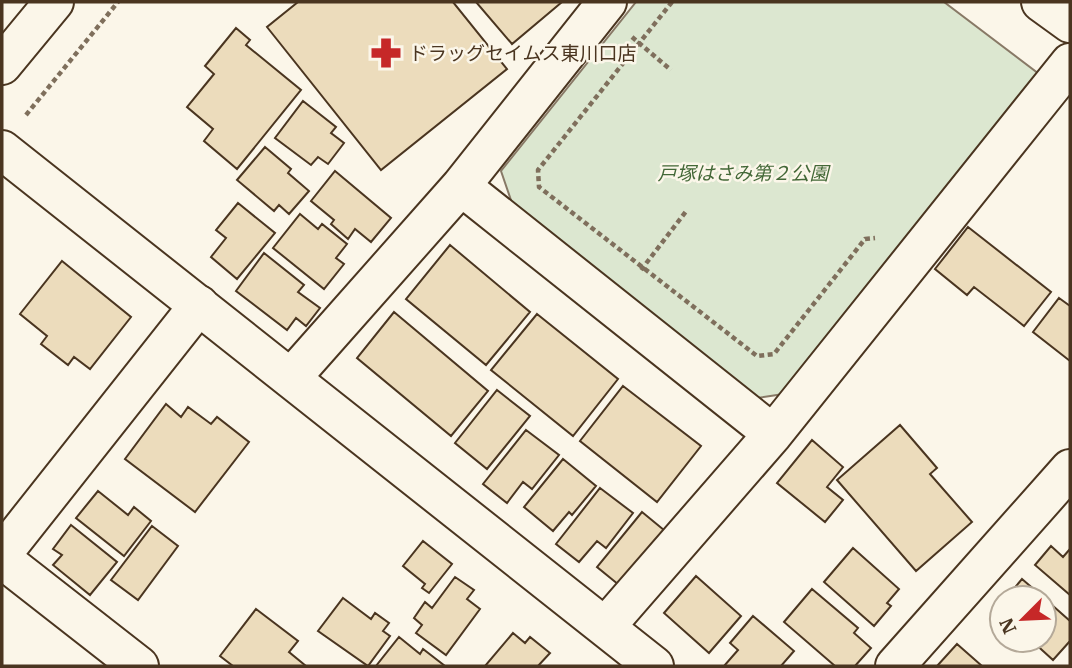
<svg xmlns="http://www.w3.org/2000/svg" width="1072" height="668" viewBox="0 0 1072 668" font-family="'IBM Plex Serif','Noto Sans JP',serif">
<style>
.green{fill:#dce7d0;stroke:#887966;stroke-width:2}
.building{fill:#ecdcbc;stroke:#4a3520;stroke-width:2}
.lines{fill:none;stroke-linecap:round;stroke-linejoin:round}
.street-casing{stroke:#4a3520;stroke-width:42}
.secondary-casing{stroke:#4a3520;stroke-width:42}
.path{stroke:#7f6f5c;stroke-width:4.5;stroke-dasharray:5 3.5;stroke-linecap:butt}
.street{stroke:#fbf6e9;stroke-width:38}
.secondary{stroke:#fbf6e9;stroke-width:38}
.labels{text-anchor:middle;stroke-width:5;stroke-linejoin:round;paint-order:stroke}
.poi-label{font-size:19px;fill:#4a3520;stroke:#fbf6e9;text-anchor:start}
.park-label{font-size:19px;font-style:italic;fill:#436837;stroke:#fbf6e9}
</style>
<rect width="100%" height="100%" fill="#fbf6e9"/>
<path class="green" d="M636,2H944L1039,74L790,393L751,399L514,209L501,171Z"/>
<path class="building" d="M298,2H453L507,69L381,170L267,27Z
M476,2H562L512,44Z
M236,28L250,40L246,45L301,90L237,169L204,141L213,129L187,107L214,74L205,66Z
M303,101L336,127L331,133L344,143L328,164L318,157L311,165L275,138Z
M265,147L291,169L288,173L309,191L289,214L279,205L274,211L237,180Z
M335,171L391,218L371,242L355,229L348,239L331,224L334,220L311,201Z
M238,203L275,233L237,279L211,257L226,238L216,230Z
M300,214L318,229L322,224L347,244L336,258L344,264L324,289L273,248Z
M968,227L1051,292L1024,326L974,287L967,295L935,269Z
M450,245L530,312L486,365L406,299Z
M264,253L304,285L298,292L320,308L306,326L296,318L287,330L236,291Z
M62,261L131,317L90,369L74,357L68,365L41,344L47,336L20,314Z
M1059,298L1070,306V361L1033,332Z
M394,312L488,391L451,436L357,358Z
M537,314L618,379L573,436L491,370Z
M623,386L701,446L657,502L580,441Z
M497,390L530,416L487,469L455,443Z
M166,404L181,417L188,407L211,424L217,417L249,442L195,512L125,459Z
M900,425L937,468L930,474L972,522L916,571L837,480Z
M526,430L559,455L532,489L523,482L507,503L483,484Z
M812,440L843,467L827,487L843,500L825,522L777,483Z
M563,459L596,486L572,515L569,512L553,531L524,507Z
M600,488L633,513L606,548L597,541L579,562L556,544Z
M98,491L128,515L134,507L151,521L124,556L76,518Z
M642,512L670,535L619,585L597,567Z
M71,525L117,562L90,595L53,565L62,555L53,549Z
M152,526L178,546L138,600L111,580Z
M423,541L452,564L429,593L422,588L425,584L403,566Z
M1051,546L1063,557L1070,549V595L1035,565Z
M853,548L899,589L887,603L891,606L874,626L824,582Z
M696,576L741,616L709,653L664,613Z
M455,577L474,590L467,599L480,609L446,655L416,633L422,625L414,618L425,602L432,608Z
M1022,579L1044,598H1006Z
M812,589L858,628L854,633L871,648L855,666H835L784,622Z
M343,598L371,619L375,613L389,623L383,631L390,636L368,666L318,631Z
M1044,598L1070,621V641L1053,660L1031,640H1044Z
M256,609L298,641L289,652L306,666H233L220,656Z
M753,616L794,651L781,666H724L738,650L730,643Z
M513,633L525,643L530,637L550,653L538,666H485Z
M399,637L420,654L423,649L445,666H376Z
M957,644L982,666H937Z"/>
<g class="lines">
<g class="street-casing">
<path id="street" d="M1041,2L1070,23
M461,186L773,434
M291,378L461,186L607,2
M2,554L199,305
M2,559L139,666
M606,626L773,434L1070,63
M895,666L1070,469"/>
</g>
<g class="secondary-casing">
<path id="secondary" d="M2,65L54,2
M2,150L654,666"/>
</g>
<path class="path" d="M672,2L538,170L539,187L757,356L774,354L865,239L875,238
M632,37L671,70
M26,115L118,2
M641,270L687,210"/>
<use href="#street" class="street"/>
<use href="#secondary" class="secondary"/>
</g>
<defs>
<g id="pharmacy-bare" transform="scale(2.415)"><path d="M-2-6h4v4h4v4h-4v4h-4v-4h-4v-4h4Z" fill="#c62828" stroke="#fbf6e9" stroke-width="2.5" paint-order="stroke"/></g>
</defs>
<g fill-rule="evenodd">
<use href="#pharmacy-bare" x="386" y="53"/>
</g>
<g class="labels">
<g class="poi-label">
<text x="409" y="60">ドラッグセイムス東川口店</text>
</g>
<g class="park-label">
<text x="743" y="180">戸塚はさみ第２公園</text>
</g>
</g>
<rect width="1072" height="668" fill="none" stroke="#4a3520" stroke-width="7"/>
<g transform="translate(1023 619) rotate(246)"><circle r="33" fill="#fbf6e9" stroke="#b4a999" stroke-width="2"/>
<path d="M0-5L12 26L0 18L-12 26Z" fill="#c62828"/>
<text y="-10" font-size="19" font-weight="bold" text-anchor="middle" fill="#4a3520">N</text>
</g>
</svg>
